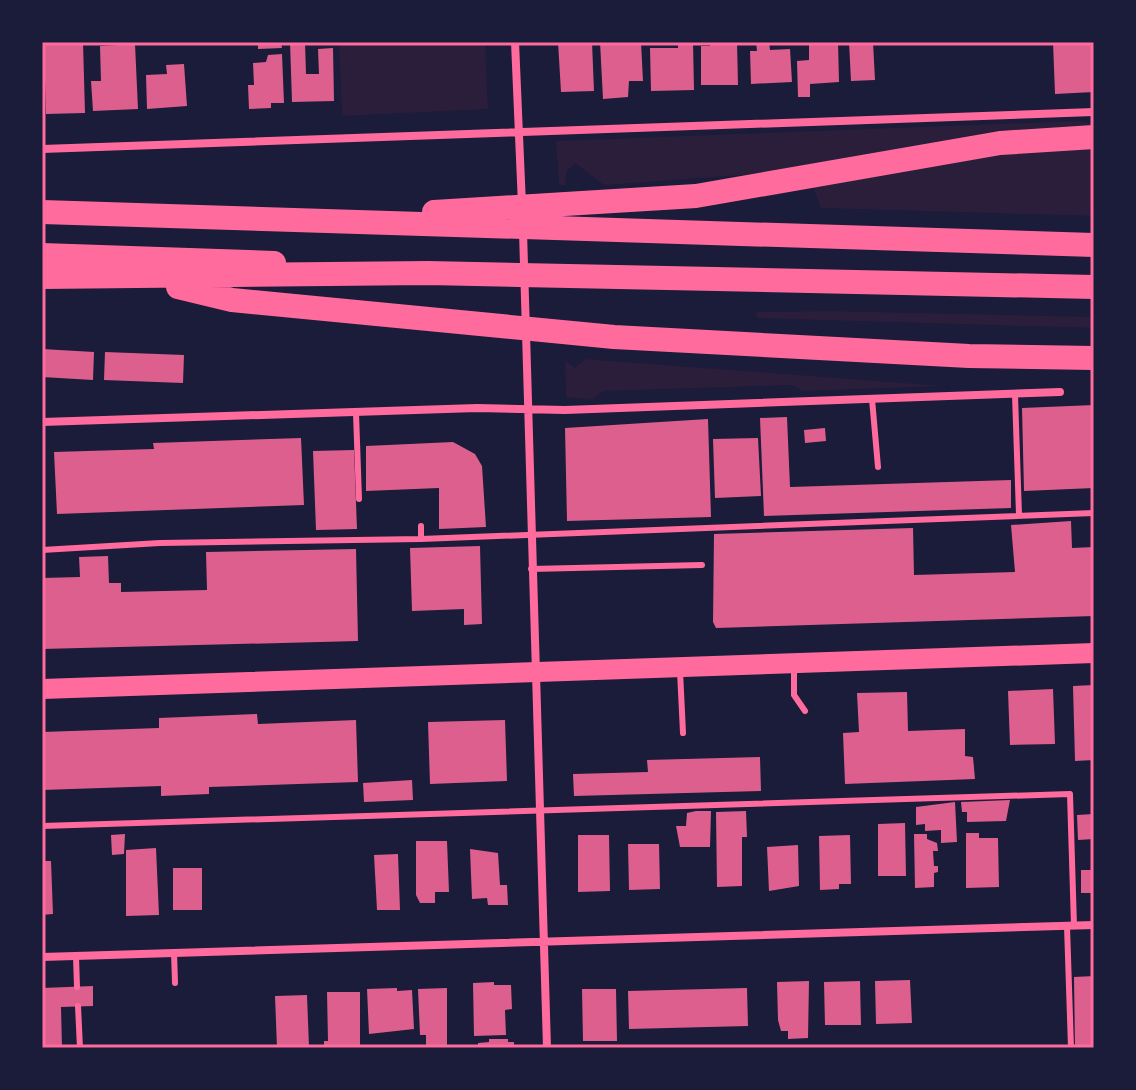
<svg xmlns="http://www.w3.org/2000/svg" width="1136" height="1090" viewBox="0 0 1136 1090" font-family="Arial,sans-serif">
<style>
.green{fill:#2a1e3b}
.building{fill:#dd5f8e}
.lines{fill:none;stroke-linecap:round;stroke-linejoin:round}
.service{stroke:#ff6b9d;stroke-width:6}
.minor{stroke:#ff6b9d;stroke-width:8}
.primary{stroke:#ff6b9d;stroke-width:20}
.motorway{stroke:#ff6b9d;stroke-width:24}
.neatline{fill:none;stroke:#ff6b9d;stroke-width:3}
</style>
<rect width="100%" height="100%" fill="#1b1b3a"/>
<path class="green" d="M339,42H485L488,109L342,116Z
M1079,121L1094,124V129L1016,135L1006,129L756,174L604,185L575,163L567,171L565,185H559L556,141Z
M1094,147V216L821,208L813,187L987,156Z
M830,311L1094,317V328L757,318L756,312Z
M585,359L943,386L803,391L792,385L603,391L592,400L566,397L565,360L575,368Z"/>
<path class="building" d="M44,42H83L85,113L46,114Z
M258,42H281L282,48L258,49Z
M290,42H305L306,74H319L318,49L333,48L334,101L292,102Z
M558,42H592L594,91L561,92Z
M600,42H641L643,81H629L628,97L603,99Z
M678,42H693L694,90L651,91L650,48H678Z
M710,42H737L738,85H701V46H710Z
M756,42H769L770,50L790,49L792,82L751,84L750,51H757Z
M809,42H838L839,82L810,84V97H798L797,61L809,60Z
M849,42H873L875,80L851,81Z
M1053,42H1094V92L1055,94Z
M135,44L138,109L93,111L91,81H101L100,46Z
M282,54L284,103H271V108L249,109L248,85H254L253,63L266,62L268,55Z
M184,64L187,106L147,109L146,75L167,74L166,65Z
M42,349L94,352L93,380L42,377Z
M105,352L184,355L183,383L104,380Z
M1094,405V488L1024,491L1022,408Z
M787,417L790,487L1011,480V508L764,516L760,418Z
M708,419L711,517L567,521L565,428Z
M825,428L826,441L805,443L804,430Z
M301,438L304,505L57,514L54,452L154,449L153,443Z
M758,438L761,496L715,498L713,439Z
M453,442L475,454L482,466L486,527L439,529V488L366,491V446Z
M354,450L357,529L316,530L313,451Z
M1071,521L1072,548L1094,547V616L716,628L713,622L714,534L913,528L914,575L1015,572L1011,525Z
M480,546L482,624L464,625V609L412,611L410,548Z
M356,549L358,641L42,649V578L80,577L79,557L108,556L109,583H121V592L207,590L206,552Z
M1094,685V760L1075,761L1073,686Z
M1053,689L1055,744L1010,745L1008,691Z
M907,692L908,731L965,729V756L973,757L975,779L845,784L843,733L859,732L857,693Z
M257,714L258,724L356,720L358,782L209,787V794L161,796V786L42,790V732L159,728V718Z
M505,720L507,781L430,784L428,722Z
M760,757L761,791L574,796L573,774L648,772L647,760Z
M412,780L413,800L364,802L363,783Z
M1010,800L1006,821L967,822V812H962L961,802Z
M955,802L957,842L941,843V830L925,831V824L916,825V807Z
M696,811H711L710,847H680L676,826H686L687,813Z
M746,811L747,837H742V886L717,887L716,812Z
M1094,814V839L1078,840L1077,815Z
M905,823L906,876H878V824Z
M966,833H979V838H998L999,887L966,888Z
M125,834L124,854L112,855L111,835Z
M914,834H927V839L937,843L938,851H933L934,866H938V872L934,873V887L915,888Z
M578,835H609L610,891L578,892Z
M850,835L851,884H839V889L820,890L819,836Z
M416,841H447L449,892H435V903H420L416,895Z
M628,844H659L660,889L629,890Z
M798,845L799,886L769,891L767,847Z
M156,848L159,915L126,916V850Z
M470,849L498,853L500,885H507L508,905H488L487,898L472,899Z
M398,854L400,910H377L374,855Z
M42,861H51L53,914L42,915Z
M173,868H202V910H173Z
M1081,870H1094V893H1081Z
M1094,976V1048H1075L1074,977Z
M910,980L912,1023L876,1024L875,981Z
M809,981L808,1038L788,1039V1031H781L778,1020L777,982Z
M860,981L861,1025H825L824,982Z
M494,982V985H511L512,1009L505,1010L506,1035L474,1036L473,983Z
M93,986V1006L61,1007L62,1048H42V988Z
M397,988V991L412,990L414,1029L369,1034L367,989Z
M447,988V1045L426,1046V1035H420L418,989Z
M747,988L748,1026L629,1029L628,991Z
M582,989H616L617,1041H583Z
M327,992H360V1048H324V1041H328Z
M307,995L309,1047L277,1048L275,996Z
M489,1039H508V1042H514V1048H478V1043L489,1042Z"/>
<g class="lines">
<path class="service" d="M1015,395L1019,515
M872,399L878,467
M356,413L359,499
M421,526V539L1094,513
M42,550L160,543L421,539
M531,569L702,565
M794,667V695L805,711
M680,671L683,733
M42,826L1070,794L1074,926
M1067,926L1071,1048
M174,952L175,983
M76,956L77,987
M78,1006L80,1048"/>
<path class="minor" d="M515,42L522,205
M42,149L1094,112
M523,231L547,1048
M42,422L477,408L565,410L1060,392
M42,957L1094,925"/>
<path class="primary" d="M42,689L1094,653"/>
<path class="motorway" d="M42,212L1094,245
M434,212L696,196L1000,143L1094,137
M42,255L274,263
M42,277L428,273L1094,287
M178,287L232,300L614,337L969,356L1094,358"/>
</g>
<rect width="1136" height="1090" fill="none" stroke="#1b1b3a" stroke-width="88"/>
<rect x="44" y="44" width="1048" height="1002" class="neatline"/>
</svg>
